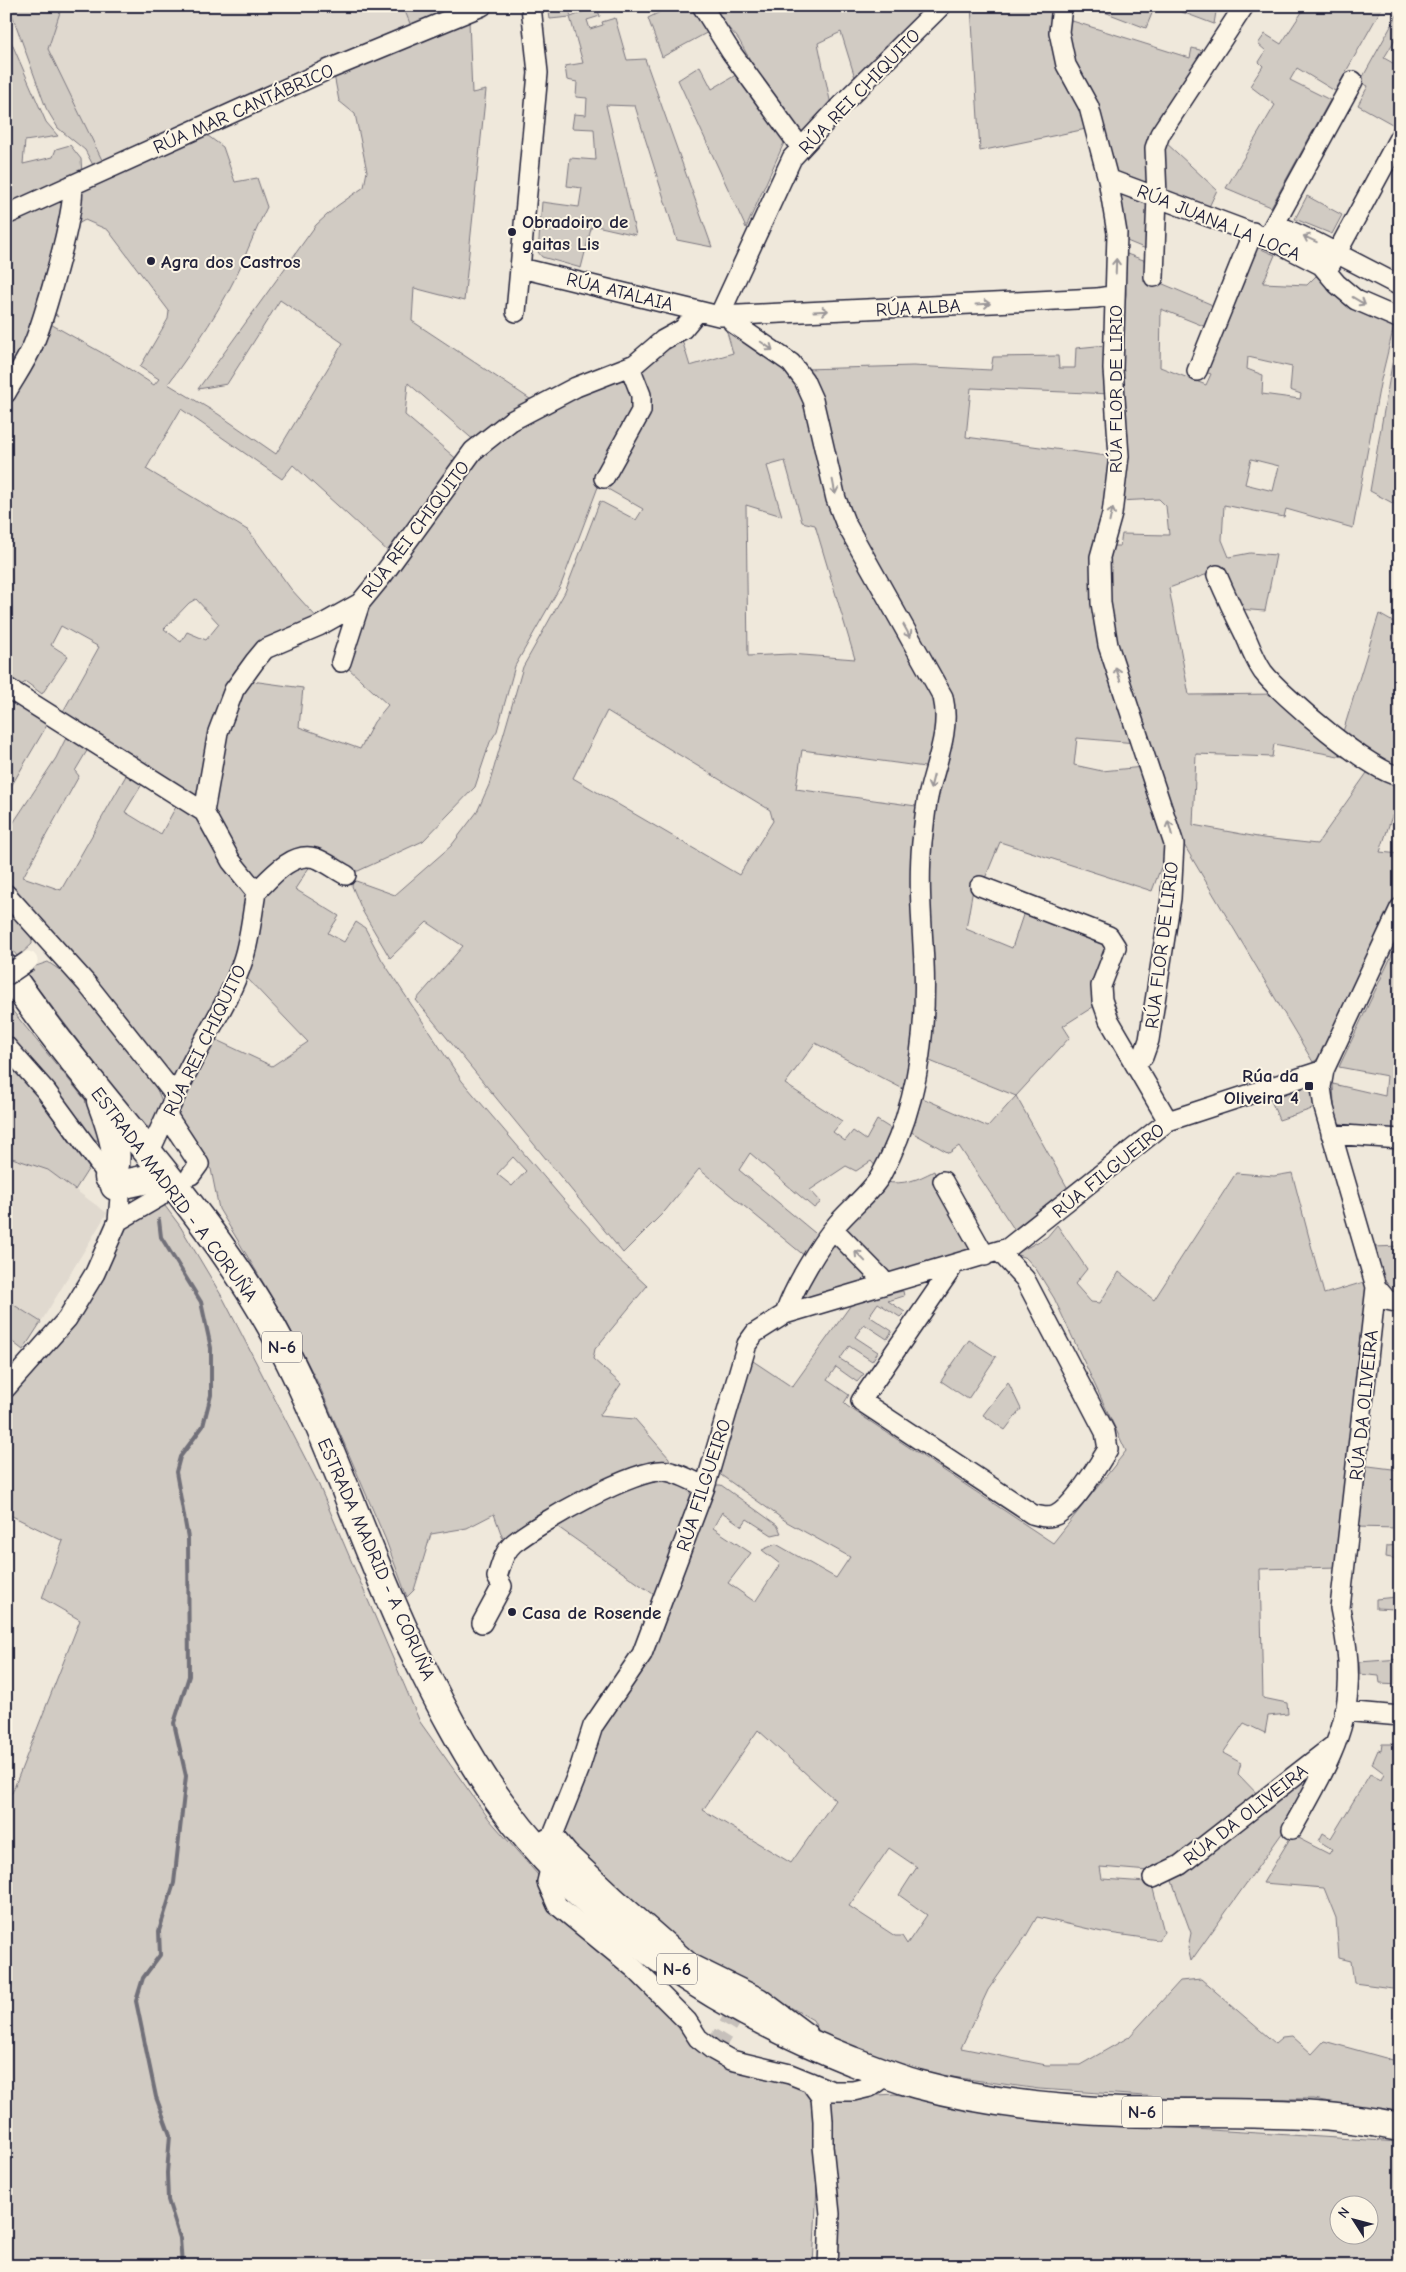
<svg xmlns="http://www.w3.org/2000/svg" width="1406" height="2272" viewBox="0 0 1406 2272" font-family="'Comic Neue',sans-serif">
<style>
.built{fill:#e0d9cf}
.green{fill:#d1cbc3;stroke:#7a767f;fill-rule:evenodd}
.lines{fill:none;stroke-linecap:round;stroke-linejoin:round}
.stream{stroke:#716f79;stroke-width:4}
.minor-tunnel{stroke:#c6c0bb;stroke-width:19;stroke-dasharray:19 9;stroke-linecap:butt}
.minor-casing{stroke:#22223b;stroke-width:22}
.highway-casing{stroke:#22223b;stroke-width:31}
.minor{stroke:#fcf5e5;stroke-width:19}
.highway{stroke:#fcf5e5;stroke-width:28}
.minor-bridge-casing{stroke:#22223b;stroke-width:22;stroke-linecap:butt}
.minor-bridge{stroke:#fcf5e5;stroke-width:19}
.oneway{stroke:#9a9698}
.poi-dot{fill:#22223b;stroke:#fcf5e5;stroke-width:2}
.labels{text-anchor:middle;stroke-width:4;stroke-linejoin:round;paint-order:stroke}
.shield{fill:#fcf5e5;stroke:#63616e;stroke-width:1}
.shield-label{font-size:18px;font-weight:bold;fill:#22223b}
.street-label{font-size:19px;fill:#22223b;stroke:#fcf5e5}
.poi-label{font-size:19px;font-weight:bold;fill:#22223b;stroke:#fcf5e5;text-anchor:start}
</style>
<rect width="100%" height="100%" fill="#efe8db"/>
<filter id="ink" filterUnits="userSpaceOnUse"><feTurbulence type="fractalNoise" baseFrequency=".02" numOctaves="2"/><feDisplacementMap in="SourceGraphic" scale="10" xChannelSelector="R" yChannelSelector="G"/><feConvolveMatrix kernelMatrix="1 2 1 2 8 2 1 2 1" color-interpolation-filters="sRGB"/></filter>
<g filter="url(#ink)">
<path class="built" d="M62,6H403L411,26L103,162L48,49Z
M6,1156L48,1170L107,1213L41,1322L6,1300Z"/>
<path class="green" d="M9,6H62L48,49L103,162L94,167L85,150L58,128L46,108Z
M403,6H462L411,26Z
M548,6H568L571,17L586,11L585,6H596L600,16L587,20L590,29L603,25L602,22L615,18L627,60L645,59L712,247L677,240L635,106L606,105L636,235L592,225L581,268L542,257L538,252L542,202L579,207L582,188L567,186L570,158L596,160L594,129L572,128L574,114L586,115L587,98L576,97L577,82L567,80L565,66L583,63L570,17L550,19Z
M672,6H697L712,30L662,57L648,18Z
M707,6H933L857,84L841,32L818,43L832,110L804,137C774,107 759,76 739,40C731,27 714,20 707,6Z
M971,6H1056L1091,128L980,151Z
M1089,6H1155L1146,28Z
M1166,6H1217L1214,24Z
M1306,6H1383L1335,91L1297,68L1290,80L1330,100L1271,207L1226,188L1275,105L1250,86L1263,66L1259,62L1266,51L1258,44L1265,34L1281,44Z
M1400,10V31L1384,58L1400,67V110L1392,124L1358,105L1368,86L1360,82Z
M1066,19L1190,58L1192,48L1200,50L1206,56L1158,129L1152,183L1145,187L1113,172L1071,62Z
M469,21L472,93L486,90L464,301L414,288L412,321L533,401L477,443L408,383L405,415L459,461L392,555L293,465L282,479L181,409L146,469L249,531L291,589L319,620L254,656L196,801L60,717L99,647L61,626L51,645L68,656L42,694L26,682L19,686L6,680V404L47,322L120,363L154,385L159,379L140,367L168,319L169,311L108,230L85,220L78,224L54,311L58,317L48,311L79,192L204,133L223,147L235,182L257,178L267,207C258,225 250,244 242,263C224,305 195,347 168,384L218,414L276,454L343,343L280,300L227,384L198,389L316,225L337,206L364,187L367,171L355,114L339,101L334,75ZM196,599L219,624L206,640L187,632L181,642L164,629L189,603Z
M6,30L46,122L58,136L25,141L23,164L53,157L56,149L70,145L81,159L82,174L6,209Z
M700,66L712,89L741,72L787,136L746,228L678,80Z
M1164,141L1217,190L1208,209L1165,192Z
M1117,187L1153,203L1151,251L1122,239Z
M67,193L34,323L19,355L6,375V220Z
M1307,196L1342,215L1332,234L1295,219Z
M1254,246L1275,255L1263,283L1307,285L1316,276L1395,322L1380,384L1353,528L1286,509L1284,517L1224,505L1222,540L1229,557L1250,553L1276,555L1265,611L1237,609L1216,571L1169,588L1189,695L1280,694L1360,760L1274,744L1272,757L1196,754L1193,825L1263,838L1317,844L1369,770L1397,781L1395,807L1380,852L1400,854V889L1321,1057L1313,1062L1177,833L1110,639L1107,546H1120L1122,534L1169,535L1166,506L1159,499L1118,501L1119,354L1126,294L1124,253L1149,262V278L1215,306L1206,327L1161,309L1160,367L1206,385L1211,374L1205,372ZM1248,357L1292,367L1290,390L1301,394L1300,399L1262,394L1263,375L1247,369ZM1251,459L1279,466L1273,491L1245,484Z
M725,325L756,344L803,385L825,466L939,696L932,768L802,750L796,789L923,807L921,1006L909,1092L815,1043L785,1084L842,1121L833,1132L845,1141L853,1131L866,1140L877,1120L893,1130L877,1168L871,1161L856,1171L846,1166L810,1190L821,1202L814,1208L750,1153L739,1170L821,1238L806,1257L699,1169L665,1211L623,1253L416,1000L463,946L427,922L390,958L363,912L352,886L353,882L356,881L395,895L451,846L477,812L489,785L523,667L565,592L600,501L636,520L643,509L606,488L618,457L633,430L637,368L682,340L690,366L733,353ZM785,461L802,522L815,525L855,659L790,654L748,656L746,505L782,516L767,466ZM607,711L770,810L773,821L739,875L573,778Z
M1400,338V507L1370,491L1395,347Z
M1106,345L1111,394L971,388L966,437L1114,457L1095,564L1136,743L1077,738L1074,765L1102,771L1143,767L1170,843L1152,891L1000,842L984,881L973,889L966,929L1012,948L1024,912L1102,940L1107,955L1096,1005L1063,1026L1070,1037L1016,1096L1071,1194L1018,1235L959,1146L949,1153L906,1129L918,1096L988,1127L1016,1096L925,1059L928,854L952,708L853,531L804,369L913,366L991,370L993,357L1058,356L1059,368H1075L1076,348Z
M628,371L638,393L601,479L561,585L515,666L497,731L490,742L475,787L423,841L358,871L346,870L318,855L258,879L250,876L210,815L217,753L244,680L303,688L299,727L360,749L374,722L388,705L348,668L365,604L483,444Z
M1379,614L1400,626V771L1342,735Z
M6,691L50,720L6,795Z
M68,734L88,749L75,771L79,776L23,877L61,890L128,772L144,781L125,812L161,834L178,803L193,813L246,893C255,943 203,1030 181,1076L173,1075L164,1067L6,884V834L56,758Z
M312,863L295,889L339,916L328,933L344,942L356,922L365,928L382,960L462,1081L562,1198L612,1253L647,1286L595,1349L593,1359L621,1384L599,1416L635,1419L669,1458L670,1464L546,1517L503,1539L494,1514L467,1528L431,1534L414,1590L407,1597L385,1538L319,1385L285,1319L219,1209L211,1169L201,1162L173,1120L179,1112L185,1090L212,1038L272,1066L308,1042L247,978C257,943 252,891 286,868C292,864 304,864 312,863ZM513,1157L526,1171L512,1186L497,1174Z
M6,903L32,935V944L18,957L6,943Z
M1400,938V1107L1398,1132L1341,1124L1335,1122L1333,1084L1385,1096L1387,1076L1339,1067Z
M48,962L70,977L153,1080L164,1106L151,1128L142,1125L27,974L36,966Z
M6,1003L96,1113L108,1146L92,1138L6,1036Z
M6,1056C36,1092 61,1131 89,1168L75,1190L48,1170L6,1156Z
M1306,1081L1310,1085L1315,1108L1279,1120L1268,1093Z
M934,1171L942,1197L973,1252L897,1273H884L846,1235L845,1222L885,1182C904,1185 917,1180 934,1171Z
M1236,1173L1274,1176L1292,1173L1324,1294L1364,1282L1368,1293L1338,1567L1260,1569L1263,1698L1287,1703L1288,1714L1268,1716L1265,1733L1244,1723L1223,1753L1241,1763L1238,1774L1262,1799L1161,1872L1100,1867L1102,1879L1147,1882L1152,1885L1164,1932L1158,1940L1102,1932L1037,1917L1026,1936L988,1990L961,2048L1046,2065H1080L1129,2037L1180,1981L1201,1979L1275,2043L1282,2037L1292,2036L1312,2054L1324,2041L1400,2062V2114L1313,2099L1175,2098L1039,2089L931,2074L822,2038L813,2020L734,1975L678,1950L560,1837L602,1723L649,1661L663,1618L715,1485H721L777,1525L781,1533L772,1535L747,1519L742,1526L722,1512L713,1528L751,1553L728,1583L755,1602L780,1564L762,1550L776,1544L836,1578L850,1557L787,1522L718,1473L750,1359L792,1387L853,1302L903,1291L904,1296L888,1301L905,1312L900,1317L878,1303L869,1316L892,1331L887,1339L864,1324L855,1337L878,1352L872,1361L849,1346L840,1359L864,1374L857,1382L836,1367L827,1380L849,1395L844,1403L847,1406L1053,1543L1126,1451L1054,1298L1036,1269L1026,1258L1015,1254L1047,1237L1057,1225L1087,1269L1075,1284L1091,1302L1100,1303L1119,1272L1154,1300ZM758,1730L835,1800L791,1863L703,1810ZM889,1848L917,1867L899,1895L927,1915L907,1944L902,1936H895L849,1906Z
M162,1202L180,1226L224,1300L318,1483L420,1722L489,1819L538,1875L542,1898L630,1971L684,2024L757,2068L811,2093L817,2185L813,2266H6V1794L12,1793L80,1620L42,1598L63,1541L6,1513V1398L22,1380L118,1234Z
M831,1240L876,1278L805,1302L799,1297Z
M1400,1246V1291L1392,1292L1386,1287L1374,1247Z
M6,1300L41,1322L23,1350L6,1337Z
M969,1340L996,1357L968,1399L941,1381Z
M1008,1382L1021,1409L1005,1430L983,1415Z
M1361,1465L1400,1470V1604H1395V1609L1376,1608V1599L1396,1597L1397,1559L1386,1557L1387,1546L1399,1545L1398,1528L1355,1527Z
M655,1475L679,1478L696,1494L656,1596L555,1525L611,1491Z
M1400,1659V1684L1380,1683L1379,1676L1360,1674L1359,1662Z
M1396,1725H1400V1989L1354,1983L1351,1961L1339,1958L1336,1918L1324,1888L1263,1883L1292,1835L1329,1854L1332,1849L1319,1841L1323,1833L1331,1838L1370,1774L1381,1780L1384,1773L1372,1764L1378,1750L1381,1751L1382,1744H1399Z
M1317,1768L1285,1829L1191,1961L1188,1948L1191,1933L1172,1881L1184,1869Z
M895,2094L1020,2118L1400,2142V2266H832L830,2098ZM1338,2204H1368V2234H1338Z"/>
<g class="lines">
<path class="stream" d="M159,1220L161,1237L201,1302L211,1348V1395L203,1426L180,1457L176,1472L188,1538L189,1676L174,1723L186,1776L174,1883L159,1931L160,1955L143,1978L136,2001L156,2097L170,2135L167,2173L168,2200L180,2238L182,2266"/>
<path class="minor-tunnel" d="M713,2050L745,1998"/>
<g class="minor-casing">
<path id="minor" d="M702,6L731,52L801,148
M1062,6L1059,32L1066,65L1089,107L1108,179L1117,233L1113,369L1119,456L1112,514L1100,557L1101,603L1108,645L1174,844L1171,898L1149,1040L1143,1057L1135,1061
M1108,179L1274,241L1321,265L1337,284L1356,300L1400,319
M6,215L327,70L482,6
M1275,224L1315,242L1400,286
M1267,238L1353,81
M521,268L719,316L1097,298L1115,295
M1327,271L1400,136
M1154,277L1157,196L1155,148L1160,134L1244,6
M516,312L538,73L531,6
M731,315L733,323L791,363L804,380L813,400L836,499L845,522L943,697C951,731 935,764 928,797C925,811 924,827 922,842C918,882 922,922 924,963C927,1036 917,1110 881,1175C874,1189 849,1210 838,1223C819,1245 794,1287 785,1314
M719,316L792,158L842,104L941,6
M1197,371L1253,232
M6,393C15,377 26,362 33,345C43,323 78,204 72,185
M604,478L641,411V395L630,367
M1217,575C1226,596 1236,617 1246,637C1251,649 1256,662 1263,672C1281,695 1373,774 1400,776
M341,662L360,603
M6,687L204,812
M980,886L1109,936L1116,947L1101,986L1102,1000L1109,1020L1168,1121
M256,892C270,878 292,851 315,858C325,861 336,870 346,875
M6,894L87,984L175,1095
M6,1046L46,1091L109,1177L120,1197L118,1221L95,1273L67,1319L6,1388
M168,1117L199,1164L191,1175
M1331,1134L1400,1139
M149,1153C165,1119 179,1085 197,1053C214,1022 232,994 243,960C250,939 252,915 256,892L231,861L204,812L218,732L234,690L255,661L265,649L319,626L360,603L383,575L473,451L511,421L576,387L635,364L663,340L683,329L698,311
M943,1181L985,1256
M118,1221L159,1197
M833,1229L881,1278L884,1284
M954,1265L861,1401L1032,1514C1039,1516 1048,1519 1056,1515C1074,1506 1097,1467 1108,1449L1105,1432L1025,1279L1000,1252
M1376,1287L1387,1300L1400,1303
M482,1623L502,1586L497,1577C501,1565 504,1551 514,1543C539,1523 636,1467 666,1471C679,1473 693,1481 705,1487
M1344,1711L1400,1716
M1292,1829C1316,1786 1346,1738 1348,1688C1350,1661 1345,1634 1340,1608L1376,1287L1324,1108L1321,1087L1324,1070L1400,908
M553,1835L568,1853L616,1898L691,1964L760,1998L808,2034
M535,1846L553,1835L579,1770L593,1726L642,1654L705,1487L747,1344L755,1333L785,1314L1008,1248L1168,1121L1324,1070
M551,1865L547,1882L557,1905L635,1969L687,2021L698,2038L713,2050L731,2060L790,2074L832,2091H853L870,2087L887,2075
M1153,1878L1180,1865L1334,1745
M810,2082L821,2097L823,2121V2146L830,2214L828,2266"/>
</g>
<g class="highway-casing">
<path id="highway" d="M6,969C92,1097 209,1207 281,1344C330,1438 362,1540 406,1635C433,1691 467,1759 504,1808C590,1925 718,2008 852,2061C874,2069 895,2078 917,2084C983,2102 1055,2110 1123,2112C1215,2115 1309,2108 1400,2127
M101,1101C108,1120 125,1161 109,1177
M115,1186L166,1175"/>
</g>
<use href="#minor" class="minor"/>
<use href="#highway" class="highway"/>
<g class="minor-bridge-casing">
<path id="minor-bridge" d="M6,976L28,961"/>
</g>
<use href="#minor-bridge" class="minor-bridge"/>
</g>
<defs><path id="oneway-shaft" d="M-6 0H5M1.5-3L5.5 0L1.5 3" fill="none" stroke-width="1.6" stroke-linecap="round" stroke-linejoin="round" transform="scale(1.25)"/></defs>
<g class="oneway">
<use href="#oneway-shaft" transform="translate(1310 239) rotate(-155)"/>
<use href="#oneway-shaft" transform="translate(1116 266) rotate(-88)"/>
<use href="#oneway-shaft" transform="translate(1359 301) rotate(31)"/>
<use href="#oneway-shaft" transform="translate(983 304) rotate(-3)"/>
<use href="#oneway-shaft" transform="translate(821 311) rotate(-3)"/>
<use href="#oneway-shaft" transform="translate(767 346) rotate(35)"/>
<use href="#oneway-shaft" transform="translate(834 487) rotate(79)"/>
<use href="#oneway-shaft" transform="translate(1111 515) rotate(-78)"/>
<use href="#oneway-shaft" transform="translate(907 631) rotate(61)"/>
<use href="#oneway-shaft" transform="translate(1118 674) rotate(-108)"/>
<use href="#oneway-shaft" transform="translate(932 782) rotate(104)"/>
<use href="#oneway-shaft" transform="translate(1170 828) rotate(-105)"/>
<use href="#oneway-shaft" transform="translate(860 1256) rotate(-134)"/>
</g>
</g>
<g class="poi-dot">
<circle cx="512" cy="232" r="5"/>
<circle cx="151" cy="261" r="5"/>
<rect x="1304" y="1081" width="10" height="10" rx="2.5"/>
<circle cx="512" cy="1612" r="5"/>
</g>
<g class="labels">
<g class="shield">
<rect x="262" y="1331.5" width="40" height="31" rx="4"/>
<rect x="657" y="1953.5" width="40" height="31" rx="4"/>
<rect x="1122" y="2096.5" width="40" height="31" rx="4"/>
</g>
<g class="shield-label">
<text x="282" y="1353">N-6</text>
<text x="677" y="1975">N-6</text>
<text x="1142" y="2118">N-6</text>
</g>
<g class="street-label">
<text transform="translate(859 91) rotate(-46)" y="7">RÚA REI CHIQUITO</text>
<text transform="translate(243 108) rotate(-24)" y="7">RÚA MAR CANTÁBRICO</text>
<text transform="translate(1219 222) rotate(22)" y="7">RÚA JUANA LA LOCA</text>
<text transform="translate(620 291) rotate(14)" y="7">RÚA ATALAIA</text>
<text transform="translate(918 307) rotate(-3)" y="7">RÚA ALBA</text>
<text transform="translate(1115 389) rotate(-90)" y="7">RÚA FLOR DE LIRIO</text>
<text transform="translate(415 529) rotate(-53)" y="7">RÚA REI CHIQUITO</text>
<text transform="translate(1161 945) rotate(-83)" y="7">RÚA FLOR DE LIRIO</text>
<text transform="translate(204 1040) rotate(-64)" y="7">RÚA REI CHIQUITO</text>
<text transform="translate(1108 1170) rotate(-39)" y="7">RÚA FILGUEIRO</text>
<text transform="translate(175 1194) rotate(53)" y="7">ESTRADA MADRID - A CORUÑA</text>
<text transform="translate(1363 1405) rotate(-84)" y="7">RÚA DA OLIVEIRA</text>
<text transform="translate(703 1485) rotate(-72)" y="7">RÚA FILGUEIRO</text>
<text transform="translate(377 1559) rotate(66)" y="7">ESTRADA MADRID - A CORUÑA</text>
<text transform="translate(1245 1814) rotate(-38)" y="7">RÚA DA OLIVEIRA</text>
</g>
<g class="poi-label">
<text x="522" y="228">Obradoiro de<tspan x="522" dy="22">gaitas Lis</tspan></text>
<text x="161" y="268">Agra dos Castros</text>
<text x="1299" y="1082" text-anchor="end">Rúa da<tspan x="1299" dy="22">Oliveira 4</tspan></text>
<text x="522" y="1619">Casa de Rosende</text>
</g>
</g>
<rect width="1406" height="2272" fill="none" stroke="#fcf5e5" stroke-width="25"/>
<rect x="12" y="12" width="1381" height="2247" fill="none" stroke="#22223b" stroke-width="2" filter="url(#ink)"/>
<g transform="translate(1354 2220) rotate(306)"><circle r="24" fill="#fcf5e5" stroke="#a5a1a1"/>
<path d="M0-4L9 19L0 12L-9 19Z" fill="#22223b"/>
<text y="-8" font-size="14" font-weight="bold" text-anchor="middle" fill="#22223b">N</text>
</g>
</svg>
